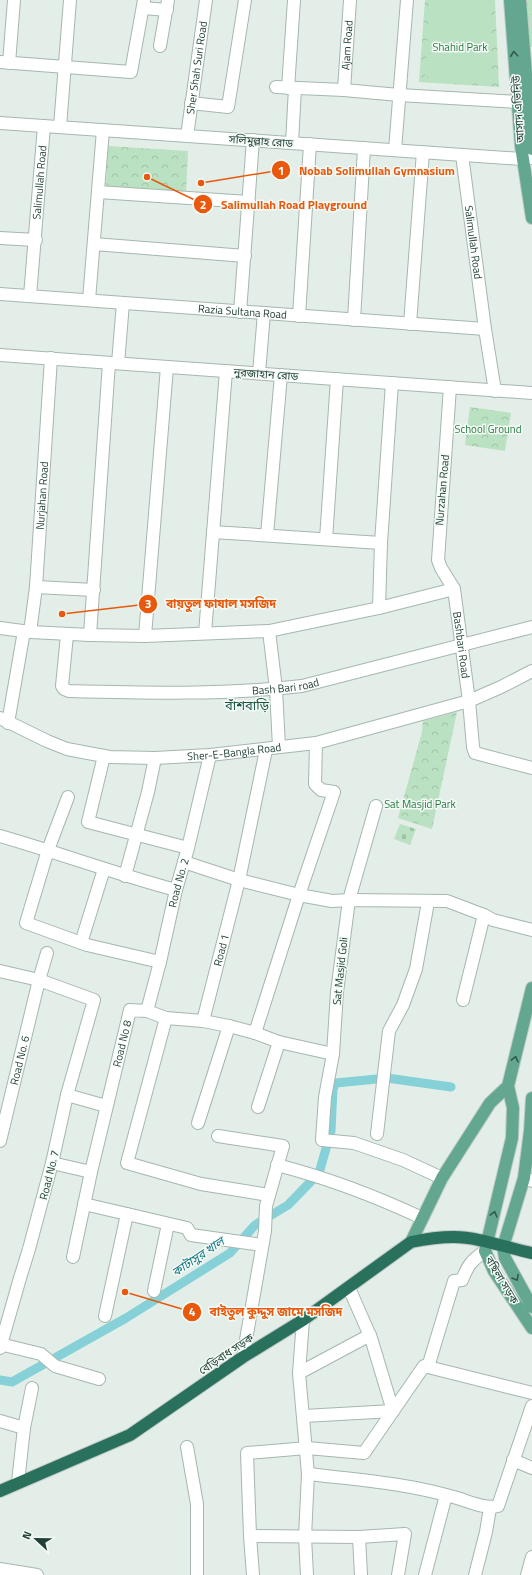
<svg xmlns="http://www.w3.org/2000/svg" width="532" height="1575" viewBox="0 0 532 1575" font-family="'Titillium Web','Noto Sans Bengali',sans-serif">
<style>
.cemetery{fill:url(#cemetery-stones)}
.park{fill:url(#park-crowns)}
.garden{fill:#bae1c1}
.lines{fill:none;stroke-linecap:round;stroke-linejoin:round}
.canal{stroke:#86d1d8;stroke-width:9}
.minor-casing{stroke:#a5b7af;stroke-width:14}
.major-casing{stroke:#c1cac7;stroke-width:14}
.highway-casing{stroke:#c1cac7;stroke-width:14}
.minor{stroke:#fff;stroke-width:12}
.major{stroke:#63a791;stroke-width:12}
.highway{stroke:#29705d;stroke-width:12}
.oneway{stroke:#315a4d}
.labels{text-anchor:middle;stroke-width:3;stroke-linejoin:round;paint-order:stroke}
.street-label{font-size:11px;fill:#204136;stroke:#f4faf6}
.park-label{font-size:11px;fill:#277c42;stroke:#f4faf6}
.water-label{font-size:12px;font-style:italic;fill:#157883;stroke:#f4faf6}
.quarter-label{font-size:13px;fill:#1a5543;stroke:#f4faf6}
.leader{fill:none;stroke:#e8590c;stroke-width:1.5}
.callout-dot{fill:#e8590c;stroke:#f4faf6;stroke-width:1.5}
.mark-label{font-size:12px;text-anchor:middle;font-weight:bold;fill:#fff}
.callout-label{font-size:12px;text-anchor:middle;font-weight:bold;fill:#e8590c;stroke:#f4faf6;stroke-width:3;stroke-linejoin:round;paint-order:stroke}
</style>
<defs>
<pattern id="cemetery-stones" width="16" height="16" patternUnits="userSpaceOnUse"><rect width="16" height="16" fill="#bae1c1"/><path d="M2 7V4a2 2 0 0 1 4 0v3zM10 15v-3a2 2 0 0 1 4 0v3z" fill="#a0c2a6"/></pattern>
<pattern id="park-crowns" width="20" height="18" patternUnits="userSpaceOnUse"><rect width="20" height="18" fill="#bae1c1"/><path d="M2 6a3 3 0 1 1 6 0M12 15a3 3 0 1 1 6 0" fill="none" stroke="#a0c2a6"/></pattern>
</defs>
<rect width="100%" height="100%" fill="#e3eee8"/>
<path class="cemetery" d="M400,824L416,829L410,845L394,839Z"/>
<path class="park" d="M425,0H495L499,87L419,82Z
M527,0H532V47H529Z
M108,146L188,151L186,193L106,188Z
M470,407L511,413L505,451L465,445Z
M457,712L432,829L398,818L422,732L423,721Z"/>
<path class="garden" d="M430,0H490L491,80L425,77Z"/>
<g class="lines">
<path class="canal" d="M0,1380L12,1382L126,1318L230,1253L255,1225L288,1205L319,1173L331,1131L333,1089L336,1083L387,1078L451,1087"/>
<g class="minor-casing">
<g id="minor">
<path d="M143,8L167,10"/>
<path d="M160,46L168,0"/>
<path d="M0,62L131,72L144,0"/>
<path d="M9,63L14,0"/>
<path d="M276,87L344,90L399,95L518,102"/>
<path d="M288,88L294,0"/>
<path id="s1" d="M344,90L350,0"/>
<path d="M191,103L228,107L245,0"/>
<path d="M0,123L522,159L532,158"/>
<path d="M60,127L70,0"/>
<path id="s2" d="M187,136L206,0"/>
<path d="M292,143L295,88"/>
<path d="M395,150L407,0"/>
<path id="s3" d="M462,155L485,329L495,391"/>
<path d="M98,192L249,202"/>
<path d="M0,238L36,240"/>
<path d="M94,244L245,256"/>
<path id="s4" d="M0,294L485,329"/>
<path id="s5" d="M30,296L44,126"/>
<path d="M89,300L103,130"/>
<path d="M240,312L253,140"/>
<path d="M299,316L310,144"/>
<path d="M354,320L364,148"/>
<path d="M410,324L423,152"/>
<path d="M0,355L532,393"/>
<path d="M118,363L123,303"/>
<path d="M259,373L264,313"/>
<path id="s6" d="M450,387L438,560L441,568L454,589L469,701L473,747L475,753L532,768"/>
<path d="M213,532L381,543"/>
<path d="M267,535L281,375"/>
<path d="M326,539L337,379"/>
<path d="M36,587L94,590"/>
<path d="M379,608L381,543L392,383"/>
<path d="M0,628L30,632L90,635L145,636L269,631L379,608L454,589"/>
<path d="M269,631L276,689L279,747"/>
<path id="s7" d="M30,632L36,587L51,358"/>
<path d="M205,633L226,371"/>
<path id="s8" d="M67,635L62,686L64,689L69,691C147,693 225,695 302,686L532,627"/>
<path d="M90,635L109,363"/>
<path d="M145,636L167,367"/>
<path id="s9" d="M0,718L47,741L67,749L88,753L110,757L155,758L210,755L316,743L469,701L501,687L532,671"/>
<path d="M8,723L24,631"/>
<path d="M104,756L88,822L188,848"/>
<path d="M68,797L48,850L26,923L87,945L160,962"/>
<path d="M376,806L349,900L337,992L333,1054L325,1097L322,1140L354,1143L403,1160L442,1178"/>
<path d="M0,836C59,853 116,874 176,890"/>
<path d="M184,862L239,880L299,895L332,901L349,900L447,901L484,915L493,920L532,930"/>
<path d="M125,876L148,792L155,758"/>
<path d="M81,943L104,869"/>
<path d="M0,971L39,980L94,1000L67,1095L52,1163L29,1249L20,1278L0,1348"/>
<path d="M463,1000L484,915"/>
<path id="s10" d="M147,1011L160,962L176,890L188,848L210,755"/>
<path d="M166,1018L127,1163L201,1184L269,1195"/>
<path id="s11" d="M203,1021L239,880L266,750"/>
<path d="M255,1033L299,895L334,792L321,790L315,784L316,743"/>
<path d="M67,1095L106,1106"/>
<path d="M258,1107L279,1042"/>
<path d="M198,1123L229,1026"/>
<path d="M377,1134L389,1031L403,1005L416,969L428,902"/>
<path d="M218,1136L283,1146L266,1206L265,1231L243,1357"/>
<path id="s12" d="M0,1141L39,980L47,953"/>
<path d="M52,1163L91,1172"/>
<path d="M277,1165C328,1178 375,1196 422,1218"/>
<path d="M524,1178L532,1181"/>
<path d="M84,1204L187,1228L191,1235L262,1245"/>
<path id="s13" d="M73,1257L91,1172L130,1010L147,1011L166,1018L203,1021L229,1026L255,1033L279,1042L333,1054"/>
<path d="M349,1288L371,1338L393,1411"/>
<path d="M154,1291L168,1224"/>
<path d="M105,1316L127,1214"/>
<path d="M303,1320L299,1373L308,1474L305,1537L307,1575"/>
<path d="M0,1344L41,1354L55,1366L99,1379"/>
<path d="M428,1367L454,1281L462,1280C468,1265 471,1261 485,1251"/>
<path d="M299,1373L370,1335"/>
<path d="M304,1416L393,1411"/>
<path d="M0,1421L24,1428"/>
<path d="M187,1447L197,1504V1575"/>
<path d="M513,1460L532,1468"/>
<path d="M308,1474C359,1480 407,1483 457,1498C470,1502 485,1509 498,1506L532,1406"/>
<path d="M18,1482L24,1428L32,1388"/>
<path d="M250,1536L359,1537L405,1534L398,1575"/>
<path d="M359,1537L361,1575"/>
<path d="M0,1569L37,1575"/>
<path d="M253,1575L250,1536L247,1453L307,1448L364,1453L424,1366L532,1393"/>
<path d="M425,1575L446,1495"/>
<path d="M475,1575L486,1532L490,1508"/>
<path d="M527,1575L532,1557"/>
</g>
</g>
<g class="major-casing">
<path id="major" d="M510,0L521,146L532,218
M520,0L532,149
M532,988L508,1086L513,1108L512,1138L485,1251L494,1271L532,1328
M532,1098L530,1131L524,1178L503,1247L505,1258L532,1307
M411,1242L442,1178L490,1103L508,1086"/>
</g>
<g class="highway-casing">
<path id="highway" d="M0,1491L130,1435L243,1357L303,1320L411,1242C425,1239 439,1237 454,1237C479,1237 507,1248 532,1253"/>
</g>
<use href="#minor" class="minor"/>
<use href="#major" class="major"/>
<use href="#highway" class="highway"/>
</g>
<defs><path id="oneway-chevron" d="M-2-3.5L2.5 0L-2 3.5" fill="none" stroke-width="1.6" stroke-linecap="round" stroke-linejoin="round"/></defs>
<g class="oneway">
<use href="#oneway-chevron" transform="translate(514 54) rotate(-95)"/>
<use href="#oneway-chevron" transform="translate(515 1059) rotate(-76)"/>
<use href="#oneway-chevron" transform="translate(494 1214) rotate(-75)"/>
<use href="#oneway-chevron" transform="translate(516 1278) rotate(60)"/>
</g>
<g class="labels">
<g class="street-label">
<text dy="4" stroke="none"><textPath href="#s1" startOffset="45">Ajam Road</textPath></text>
<text dy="4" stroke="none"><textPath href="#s2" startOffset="69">Sher Shah Suri Road</textPath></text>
<text transform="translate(518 109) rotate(-94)" y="4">আসাদ এভিনিউ</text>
<text transform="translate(261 141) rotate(4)" y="4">সলিমুল্লাহ রোড</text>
<text dy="4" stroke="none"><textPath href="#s5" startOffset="114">Salimullah Road</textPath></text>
<text dy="4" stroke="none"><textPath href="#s3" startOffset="88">Salimullah Road</textPath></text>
<text dy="4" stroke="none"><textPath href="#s4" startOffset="243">Razia Sultana Road</textPath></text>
<text transform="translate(266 374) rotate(4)" y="4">নুরজাহান রোড</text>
<text transform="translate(442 490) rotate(-85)" y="4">Nurzahan Road</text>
<text dy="4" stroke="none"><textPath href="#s7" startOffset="137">Nurjahan Road</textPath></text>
<text dy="4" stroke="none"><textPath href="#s6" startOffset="263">Bashbari Road</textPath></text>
<text dy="4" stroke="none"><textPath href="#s8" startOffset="277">Bash Bari road</textPath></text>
<text dy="4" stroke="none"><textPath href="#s9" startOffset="242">Sher-E-Bangla Road</textPath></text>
<text dy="4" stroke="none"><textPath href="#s10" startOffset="132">Road No. 2</textPath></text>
<text dy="4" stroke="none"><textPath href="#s11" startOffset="73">Road 1</textPath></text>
<text transform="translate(340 971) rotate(-84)" y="4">Sat Masjid Goli</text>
<text dy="4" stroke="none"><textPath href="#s13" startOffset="219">Road No 8</textPath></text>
<text dy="4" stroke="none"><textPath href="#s12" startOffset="83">Road No. 6</textPath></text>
<text transform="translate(49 1175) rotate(-76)" y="4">Road No. 7</text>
<text transform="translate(502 1280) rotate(59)" y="4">বছিলা সড়ক</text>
<text transform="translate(226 1354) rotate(-34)" y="4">বেড়িবাধ সড়ক</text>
</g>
<g class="park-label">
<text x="460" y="51">Shahid Park</text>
<text x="488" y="433">School Ground</text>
<text x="420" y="808">Sat Masjid Park</text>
</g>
<g class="water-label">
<text transform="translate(198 1257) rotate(-34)" y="4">কাটাসুর খাল</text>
</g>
<g class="quarter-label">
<text x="247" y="710">বাঁশবাড়ি</text>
</g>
</g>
<path class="leader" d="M201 183L281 170M147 177L203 204M62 614L148 604M125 1292L192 1312"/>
<g class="callout-dot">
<circle cx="201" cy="183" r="4"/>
<circle cx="147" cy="177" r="4"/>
<circle cx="62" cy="614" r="4"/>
<circle cx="125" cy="1292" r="4"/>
<circle cx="281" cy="170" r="10"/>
<circle cx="203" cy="204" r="10"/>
<circle cx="148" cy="604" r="10"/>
<circle cx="192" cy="1312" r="10"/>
</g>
<g class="mark-label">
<text x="281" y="175">1</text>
<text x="203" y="209">2</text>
<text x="148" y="608">3</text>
<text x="192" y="1316">4</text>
</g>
<g class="callout-label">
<text x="377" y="175">Nobab Solimullah Gymnasium</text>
<text x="294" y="209">Salimullah Road Playground</text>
<text x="221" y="608">বায়তুল ফাযাল মসজিদ</text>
<text x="276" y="1316">বাইতুল কুদ্দুস জামে মসজিদ</text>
</g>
<g transform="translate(36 1539) rotate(292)" stroke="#f4faf6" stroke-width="3" paint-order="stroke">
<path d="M0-3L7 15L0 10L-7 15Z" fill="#204136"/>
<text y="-6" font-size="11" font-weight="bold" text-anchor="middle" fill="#204136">N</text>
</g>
</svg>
